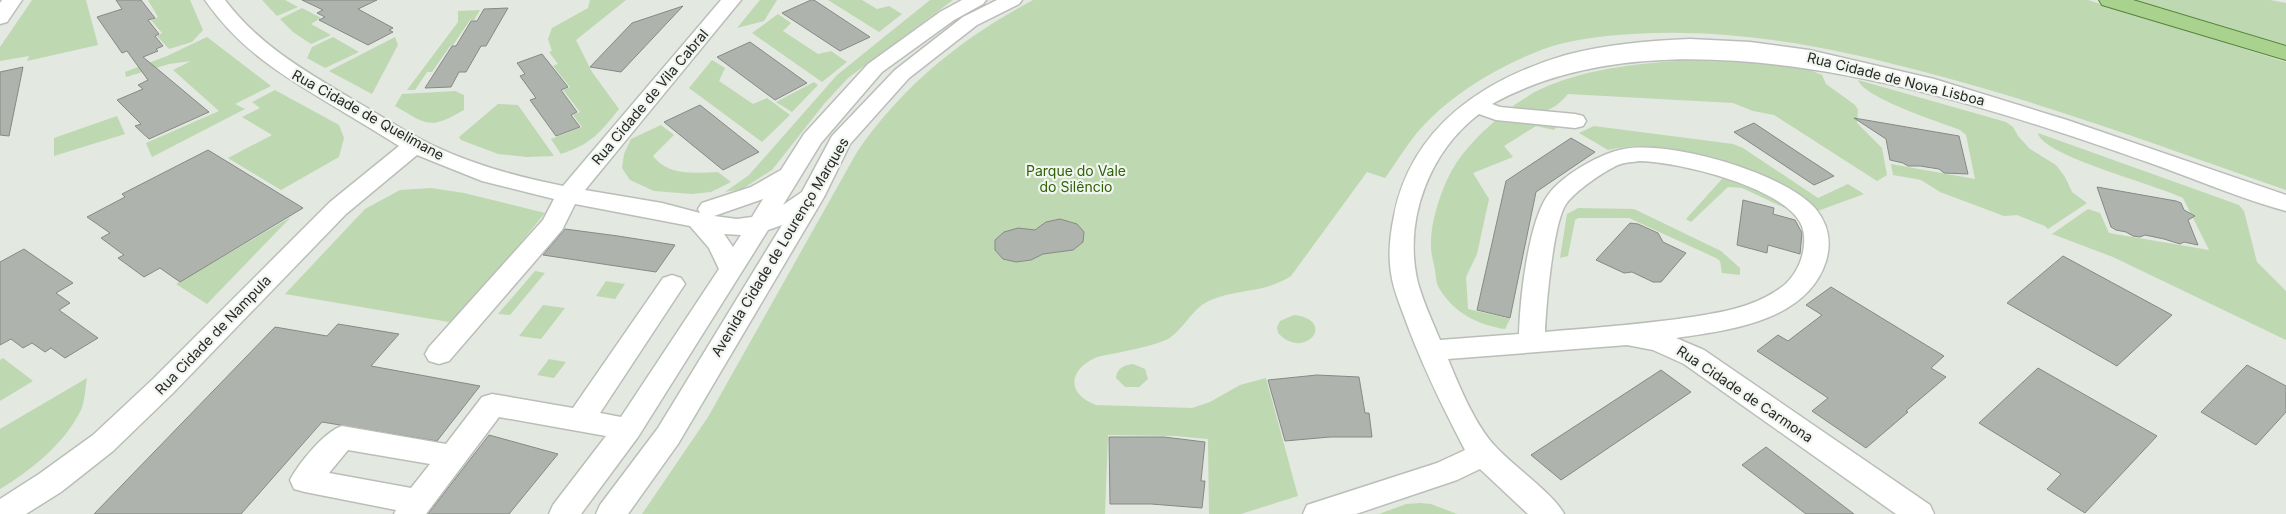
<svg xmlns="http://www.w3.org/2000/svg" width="2286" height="514" viewBox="0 0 2286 514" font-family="Inter,sans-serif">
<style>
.green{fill:#bed8b2}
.building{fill:#afb3ad;stroke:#868a84}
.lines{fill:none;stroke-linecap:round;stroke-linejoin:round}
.minor-casing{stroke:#babeb8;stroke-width:3}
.major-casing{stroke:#558339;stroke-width:2}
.minor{fill:#fff;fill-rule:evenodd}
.major{fill:#a8d28e;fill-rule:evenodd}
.labels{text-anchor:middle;stroke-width:4.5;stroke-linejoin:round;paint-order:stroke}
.street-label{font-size:14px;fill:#272927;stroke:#f1f5ef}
.park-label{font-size:14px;fill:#316208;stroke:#f1f5ef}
</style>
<rect width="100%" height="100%" fill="#e3e8e1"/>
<path class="green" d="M32,0H86L98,45L27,61L29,56L0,61V47Z
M148,0H190L203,30L192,42L169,49L157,36L162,33L151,20L158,17Z
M262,0H285L298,7L277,16Z
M590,0H626L576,40L592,72L619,109C599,134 591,144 561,154L551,139L582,127L573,115L580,112L563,90L570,87L553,66L558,64L549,52L552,51L548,39L552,28L588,8Z
M760,0H777L764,21L737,28Z
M828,0H862L877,9L889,6L902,14L879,32Z
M930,0H953L848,78L824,104L772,170L742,189L725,192L749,175L837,75Z
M1033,0H2088L2286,62V190C2163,147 2040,101 1913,69C1821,45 1728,28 1632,34C1603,36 1569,39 1541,50C1495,68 1448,96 1416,134C1405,148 1395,164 1385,178L1367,172L1291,276C1263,294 1239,288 1211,300C1193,307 1186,326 1171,337C1159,346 1114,353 1097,357C1069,369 1065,393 1096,405L1192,408L1210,402L1240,385L1266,378L1298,496L1241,514H1209L1208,439L1175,436L1108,435L1105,514H642L708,417L857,152C903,85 962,38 1033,0Z
M2135,0H2270L2286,3V47Z
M302,8L321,18L311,24L331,35L311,44L293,32L280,19Z
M480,10L474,20H470L453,45L450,46L432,72H427L415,90H407L458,22V11Z
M778,14L791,23L783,31L818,54L831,51L847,62L822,82L752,33Z
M207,37L271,86L235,104L245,109L152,157L146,143L219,111L173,70L191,61L169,64L126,77L125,72L167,56Z
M333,37L359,52L325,68L307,58L312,47Z
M395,37L398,45L372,94L329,71Z
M712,60L725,68L719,81L753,104L767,98L790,115L762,142L689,88Z
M1699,60C1731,60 1794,61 1822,75L1826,84L1855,105L1858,110L1857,123L1882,148L1887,175L1877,181L1774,115L1753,111L1733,103L1568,94C1553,112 1541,114 1518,113L1513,106C1523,100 1533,92 1543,88C1592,67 1646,62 1699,60Z
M1858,80L2006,122L2013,127L2018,136L2030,149L2056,165L2065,177L2072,192L2087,203L2048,229L2045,226L2017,215L2004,216L1940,192L1921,180L1893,175L1891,164L1975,179L1966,135L1960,130C1940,122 1864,98 1858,80Z
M814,82L818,85L792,112L776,102Z
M275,90L339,125L344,138L339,157L281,190L228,158L272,135L242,117L260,108L252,102Z
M455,91L464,95V110C429,130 428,125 395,106L402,94Z
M498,104L518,105L554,156L527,157L498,154L461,140L459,137Z
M117,116L125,134L54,156V138Z
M1497,119L1559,124L1554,130L1536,126L1504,146L1513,157L1473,173L1489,199L1477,254L1466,277L1468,309L1510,319L1505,329C1478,325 1454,313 1439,288C1436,284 1436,276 1435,270C1434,263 1431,255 1431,247C1430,226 1438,200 1447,180C1458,155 1477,137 1497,119Z
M661,125L674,135L653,156C668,176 695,173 718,172L731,182L711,192L692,194L654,191L630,180L622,168L624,154L631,139Z
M1594,126L1733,144L1743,148L1818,198L1848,184L1864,194L1815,212C1752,181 1680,132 1608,150L1579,133Z
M2038,133L2239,205L2244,211L2257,262L2286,291V340L2113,257L2052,234L2088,209L2100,213L2109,233L2209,250L2183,198C2158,185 2042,156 2038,133Z
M1727,177L1759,187L1800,215L1742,188L1728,187L1691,222L1686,219L1722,179Z
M431,188L464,193L545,213L455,323L285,294L365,209L400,190Z
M1578,208L1634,209L1721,251L1740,268V275L1722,273L1720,261L1716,258L1629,218H1578L1575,220L1568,256L1560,258L1567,214Z
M291,217L207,304L176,284Z
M535,271L545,273L510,315L498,314Z
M606,281L625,284L615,299L596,296Z
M543,305L565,308L541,339L519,336Z
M1294,315C1338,320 1305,362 1278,333L1277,327L1280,321Z
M3,358L33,381L0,401V360Z
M549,359L566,362L554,378L537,375Z
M1133,364L1145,369L1148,379L1139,387H1125L1116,378C1117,368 1124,365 1133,364Z
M87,378C85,389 85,403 80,412C63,445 30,471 0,489V429Z
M1420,503L1431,504L1457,514H1379L1406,504Z"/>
<path class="building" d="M116,0H141L155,18L148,20L159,34L155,36L163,46L156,49L158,51L143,57L209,112L149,139L135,126L141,124L117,100L143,89L138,85L148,80L127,51L122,53L97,17L122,9Z
M302,0H377L358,9L393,28L389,30L393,32L368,45L319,20L325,17L317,13L323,10Z
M811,0H814L870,37L840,51L782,13Z
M683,6L621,72L590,67L632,23Z
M508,8L486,46H481L466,72H459L451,87L425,88L452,46H456L471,21H477L484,9Z
M750,42L807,83L775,100L717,57Z
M542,54L568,87L561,90L577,112L571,115L580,127L556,136L530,100L536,98L520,76L525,74L517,63Z
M23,67L9,136L0,135V72Z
M700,105L759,152L723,170L664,122Z
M1854,118L1959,136L1968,174L1944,173L1939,169L1920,166H1908L1903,163L1890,160L1886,139Z
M1754,123L1793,149L1834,176L1814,185L1734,132Z
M1571,138L1595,152L1536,192L1510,318L1477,310L1506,181Z
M208,150L303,208L180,282L160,268L144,277L118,258L124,255L101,238L110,233L87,217L125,197L122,194Z
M2097,187L2176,201L2181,203L2184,210L2195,216L2188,220L2198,245L2184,242L2180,244L2164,239L2145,235L2140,237L2133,236L2126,232L2116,230L2111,227Z
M1743,200L1774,208L1773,214L1795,220L1802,233L1800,254L1768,245L1767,253L1737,245Z
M1060,219L1077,224L1084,232L1083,242L1073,250L1043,254L1031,260L1016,262L1003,259L995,250V240L1004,232L1018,228L1035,230L1046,222Z
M1630,223L1638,224L1658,233L1663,242L1686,253L1661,282H1653L1632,272L1624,273L1596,260Z
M565,229L618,236L675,245L656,272L543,255Z
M24,249L73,283L56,293L70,303L59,310L98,338L65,358L51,348L45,352L32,343L23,348L11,339L0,345V262Z
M2063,256L2172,315L2117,366L2007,303Z
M1831,287L1944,356L1931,368L1946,377L1906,411L1908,412L1866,448L1812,411L1828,398L1757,351L1778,335L1788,341L1822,315L1806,305Z
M338,324L399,334L371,366L480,386L437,441L322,422L241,514H94L275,327L327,336Z
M2247,365L2286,386V412L2256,445L2201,412Z
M2038,368L2157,436L2085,513L2047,489L2061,474L1979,423Z
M1661,370L1691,392L1561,480L1531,455Z
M1317,375L1359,377L1365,413H1369L1372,437H1330L1285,441L1268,380Z
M489,435L558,454L509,514H428Z
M1109,437H1164L1205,442L1201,481H1205L1202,508L1151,504H1110Z
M1766,447L1854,514H1806L1742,465Z"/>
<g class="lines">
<g class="minor-casing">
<path id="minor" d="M2,0H22L7,22L0,24V3Z
M205,0H225C258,44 303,70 350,98C377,113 404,132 432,145C474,165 518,177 563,186L721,0H741L585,190L662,203L700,213L698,209L702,203L751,187L781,170L804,134L868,64L940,12L962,0H986L983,4L954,20L882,72L821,143L783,205L802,192L832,136L895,70L963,17L997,0H1022L1019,4L977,25L909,78L850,144L824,197L678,444L628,514H596L600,505L658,428L782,225L768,230L638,437L581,514H549L553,505L606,436L499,417L426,514H394L396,510L305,492L294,489L290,480C299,463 325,431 342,426L446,444L482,397L492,394L573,408L663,278L672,275L681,278L685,284L681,290L600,413L621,417L719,269L709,248L690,226L575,204L562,230L449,361L439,364L429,361L425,354L429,347L543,220L554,199L482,181L417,155L346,214L173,393L113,451L61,492L26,514H0V499L39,474L93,435L153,379L330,202L399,146C380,134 360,122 340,110C287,78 242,53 205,0ZM763,199L752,217L737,219L714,216ZM724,234L741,235L733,247ZM348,450L430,464L411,488L329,473Z
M1690,39L1750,42L1809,50L1934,79L2067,120L2286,195V211C2245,200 2205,183 2164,168C1975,101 1679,0 1492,104L1500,107L1575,114L1583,116L1586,121L1583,126L1575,128L1496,120L1479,114C1430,151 1404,218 1417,279C1422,300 1432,320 1440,340L1519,334C1520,299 1528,223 1548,195C1562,175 1601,153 1624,149C1670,140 1784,173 1815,208C1828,224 1832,241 1826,261C1807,321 1730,330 1676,338L1704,350L1930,505L1934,514H1896L1684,364L1653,350L1627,345L1448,359C1459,386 1476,427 1496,447C1513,466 1554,494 1564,514H1528L1480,469L1457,480L1356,514H1303L1307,505L1437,463L1465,450C1442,406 1421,363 1404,316C1399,302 1393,288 1391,273C1388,254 1390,235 1394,216C1411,127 1484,79 1566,55C1606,44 1648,41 1690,39ZM1640,161C1679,162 1779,186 1800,222C1805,231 1805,242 1803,252C1800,268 1790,283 1776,291C1747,310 1711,314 1678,319C1634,325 1590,328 1545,332C1546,307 1553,223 1566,204C1574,192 1604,171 1618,165C1625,162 1633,162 1640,161Z"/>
</g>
<g class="major-casing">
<path id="major" d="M2099,0H2133L2286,46V60L2102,5Z"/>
</g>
<use href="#minor" class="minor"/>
<use href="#major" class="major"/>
</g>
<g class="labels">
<g class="street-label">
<text transform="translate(1896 79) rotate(14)" y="5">Rua Cidade de Nova Lisboa</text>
<text transform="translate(650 97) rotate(-50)" y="5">Rua Cidade de Vila Cabral</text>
<text transform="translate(368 115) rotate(29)" y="5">Rua Cidade de Quelimane</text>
<text transform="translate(780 247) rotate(-59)" y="5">Avenida Cidade de Lourenço Marques</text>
<text transform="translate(213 335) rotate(-46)" y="5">Rua Cidade de Nampula</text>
<text transform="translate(1745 394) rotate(34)" y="5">Rua Cidade de Carmona</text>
</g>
<g class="park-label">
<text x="1076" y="176">Parque do Vale<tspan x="1076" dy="16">do Silêncio</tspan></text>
</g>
</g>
</svg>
